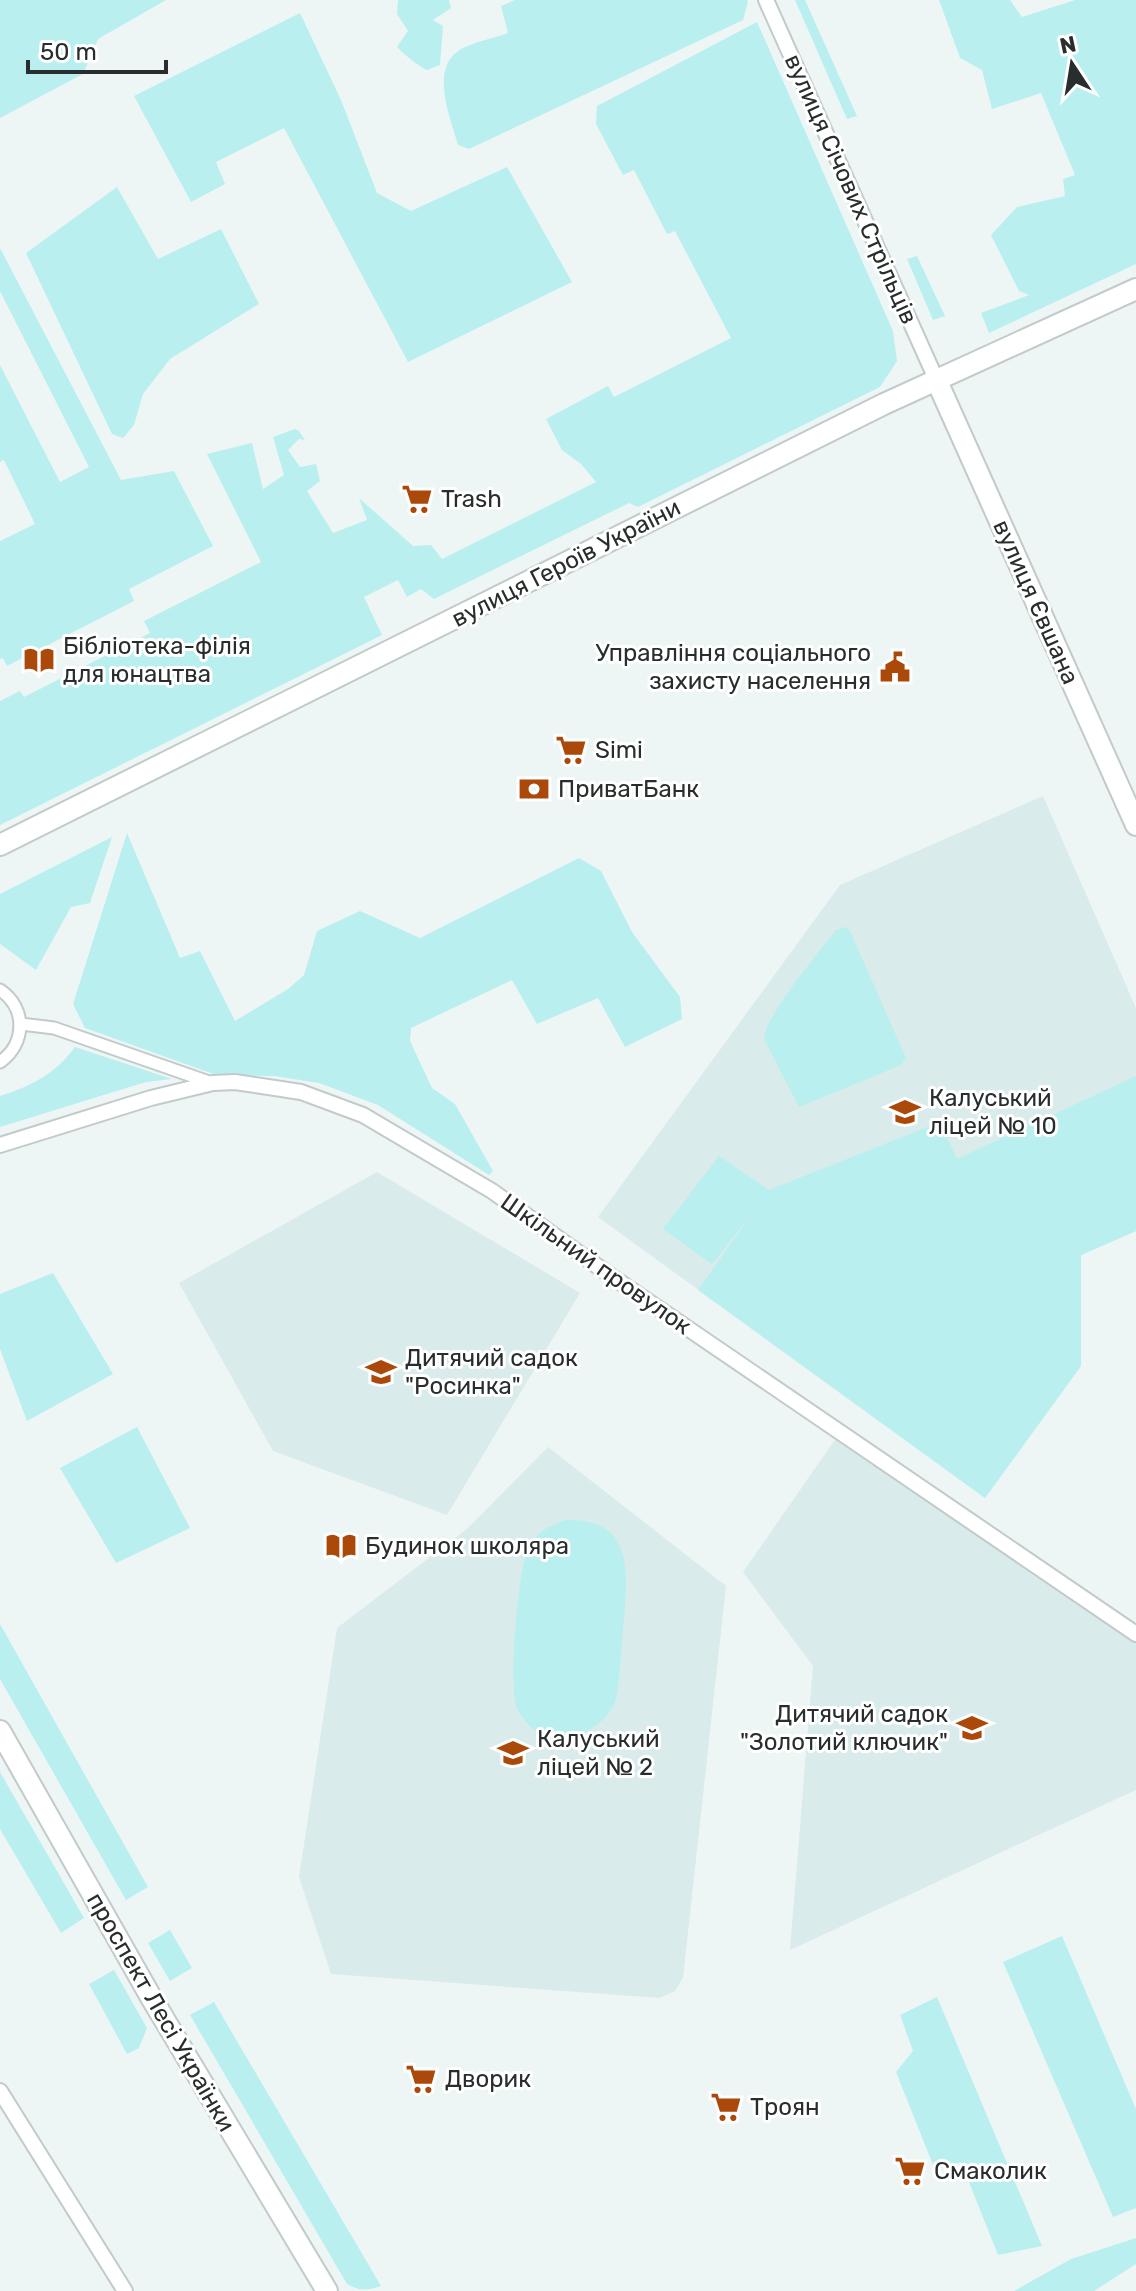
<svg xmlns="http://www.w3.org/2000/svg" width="1136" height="2291" viewBox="0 0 1136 2291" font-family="Rubik,sans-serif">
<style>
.built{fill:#d9ebeb}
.green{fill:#baefef}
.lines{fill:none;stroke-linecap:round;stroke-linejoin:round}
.pedestrian-casing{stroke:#c2caca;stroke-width:15}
.minor-casing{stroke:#c2caca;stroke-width:18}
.secondary-casing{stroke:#c2caca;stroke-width:24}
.pedestrian{stroke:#fff;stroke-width:11}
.minor{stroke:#fff;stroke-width:14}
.secondary{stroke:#fff;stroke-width:20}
.labels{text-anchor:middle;stroke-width:6;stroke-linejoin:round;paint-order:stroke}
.street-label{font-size:24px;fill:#2a2d2d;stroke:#fff}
.poi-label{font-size:24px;fill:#2a2d2d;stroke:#fff;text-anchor:start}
</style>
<rect width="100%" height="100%" fill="#edf6f5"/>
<path class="built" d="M1043,796L1136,1008V1231L1081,1255V1366L985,1498L598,1217L840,885Z
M377,1172L580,1293L447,1515L273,1451L179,1283Z
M841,1431L1136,1634V1790L790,1950L813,1666L743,1572Z
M548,1447L726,1586L683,1978L675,1991L660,1998L331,1974L299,1877L337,1628L468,1528Z"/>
<path class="green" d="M0,0H166L98,39L83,74L0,118Z
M398,0H449L451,8L433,20L443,26L440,65L427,70C421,68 401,52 397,47L408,31L397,14Z
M515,0H747L748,2L743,20L469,149L458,145C450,116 427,64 465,47C478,41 494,38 508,33L501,6Z
M795,0H805L857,116L847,119Z
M939,0H1010L1022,17L1075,0H1136V264L989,333L981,313L1029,295L1019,291L991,235L1017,207L1065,196L1063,179L1075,175L1041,93L992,109L982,70L960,58Z
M300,13L341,100L377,193L411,211L507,167L572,282L408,362L284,128L216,162L225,184L191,202L134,96Z
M757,22L893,331L897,361L880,387L638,507L629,503L434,599L421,589L407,597L398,580L364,597L382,635L0,825V701L20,691L24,697L150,633L144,621L261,562L207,454L252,443L263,489L284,475L273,437L295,429L299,431L305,440L299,439L288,450L300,467L316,464L320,481L307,491L333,533L367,520L359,498L413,546L431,545L442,559L596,482L581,464L562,450L546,419L608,386L614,397L731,338L675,231L667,234L634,170L623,175L596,124L597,106Z
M117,187L158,259L221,229L259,304L170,359L143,394L134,425L123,438L112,434L26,253Z
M0,248L121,480L174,471L213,546L129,589L134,601L7,666L3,658L0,659V541L35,524L4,460L0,462V365L60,482L89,467L0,291Z
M917,256L945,316L933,320L907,259Z
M127,833L180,958L200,951L235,1021L288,989L304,975L317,931L360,911L420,938L579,858L601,871L632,932L680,997L682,1019L625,1047L598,998L537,1024L512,980L411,1028L410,1041L432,1088L455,1104L493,1171L489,1175L378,1105L319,1083L274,1076L216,1075L85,1028L73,1004Z
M112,837L90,903L71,907L36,970L0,944V894Z
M845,927L850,931L906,1058L901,1065L799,1107L764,1039C764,1017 820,951 836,930Z
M75,1047L172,1079L146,1082L0,1127V1096C33,1085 54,1075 75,1047Z
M1136,1076V1231L1081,1255V1366L985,1498L698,1290L751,1215L712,1264L663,1229L719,1156L769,1190L940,1122L957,1159Z
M53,1273L113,1374L27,1421L0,1349V1294Z
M137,1427L190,1528L116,1563L60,1468Z
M565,1520C638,1517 627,1579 623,1629C621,1654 620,1679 615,1703C594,1743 539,1754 517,1708C508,1688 518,1563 530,1544C539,1531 551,1525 565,1520Z
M0,1624L148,1887L126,1900L0,1679Z
M0,1772L84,1918L61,1933L0,1829Z
M170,1930L192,1968L170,1981L148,1943Z
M1062,1936L1136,2109V2208L1113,2217L1003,1962Z
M114,1970L147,2028L139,2048L127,2054L89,1984Z
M937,1997L1042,2246L998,2255L961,2162L935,2170L896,2072L913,2051L900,2015Z
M214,2002L381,2286C368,2291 359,2291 347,2284L190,2015Z
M1136,2238V2264L1094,2291H1014L1071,2259Z"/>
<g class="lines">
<g class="pedestrian-casing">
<path id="pedestrian" d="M0,990C27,1008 26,1044 0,1062
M21,1024L54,1028L212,1083"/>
</g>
<g class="minor-casing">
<path id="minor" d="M766,0L936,379
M0,1145L151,1098L213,1083L235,1082L301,1092L363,1115L492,1191L611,1276L1136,1634
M0,2091L125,2291"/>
</g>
<g class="secondary-casing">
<path id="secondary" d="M936,379L1136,825
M0,845L884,404L1136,289
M0,1731L152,1999L327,2291"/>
</g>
<use href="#pedestrian" class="pedestrian"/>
<use href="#minor" class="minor"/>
<use href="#secondary" class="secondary"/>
</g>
<defs>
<g id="supermarket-bare" transform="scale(2.4)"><path d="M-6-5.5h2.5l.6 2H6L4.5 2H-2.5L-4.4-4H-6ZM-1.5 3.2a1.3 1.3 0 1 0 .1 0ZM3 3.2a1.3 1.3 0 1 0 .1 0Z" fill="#ab490b" stroke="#fff" stroke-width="2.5" paint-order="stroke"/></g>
<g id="library-bare" transform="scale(2.4)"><path d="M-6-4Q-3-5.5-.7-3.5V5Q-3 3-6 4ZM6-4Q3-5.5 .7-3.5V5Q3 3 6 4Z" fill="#ab490b" stroke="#fff" stroke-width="2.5" paint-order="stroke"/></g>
<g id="civic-bare" transform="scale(2.4)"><path d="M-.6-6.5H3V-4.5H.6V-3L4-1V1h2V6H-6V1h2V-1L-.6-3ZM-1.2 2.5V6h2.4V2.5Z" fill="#ab490b" stroke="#fff" stroke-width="2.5" paint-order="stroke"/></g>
<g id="bank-bare" transform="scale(2.4)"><path d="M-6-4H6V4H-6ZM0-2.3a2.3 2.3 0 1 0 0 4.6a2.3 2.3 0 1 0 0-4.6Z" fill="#ab490b" stroke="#fff" stroke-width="2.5" paint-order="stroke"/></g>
<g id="school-bare" transform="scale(2.4)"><path d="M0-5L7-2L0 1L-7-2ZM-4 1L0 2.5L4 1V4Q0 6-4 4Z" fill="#ab490b" stroke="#fff" stroke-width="2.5" paint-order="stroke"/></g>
</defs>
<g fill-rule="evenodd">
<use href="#supermarket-bare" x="417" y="499"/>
<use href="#library-bare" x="39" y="660"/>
<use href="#civic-bare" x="895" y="667"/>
<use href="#supermarket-bare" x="571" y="750"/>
<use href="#bank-bare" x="534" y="789"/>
<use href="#school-bare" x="905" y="1112"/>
<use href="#school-bare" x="381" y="1372"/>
<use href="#library-bare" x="341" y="1546"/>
<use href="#school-bare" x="972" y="1728"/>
<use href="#school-bare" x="513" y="1753"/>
<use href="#supermarket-bare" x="421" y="2079"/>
<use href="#supermarket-bare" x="726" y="2107"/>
<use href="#supermarket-bare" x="910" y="2171"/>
</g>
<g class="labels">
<g class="street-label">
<text transform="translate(851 189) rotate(66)" y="8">вулиця Січових Стрільців</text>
<text transform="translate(566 563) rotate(-27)" y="8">вулиця Героїв України</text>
<text transform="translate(1036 602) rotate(66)" y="8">вулиця Євшана</text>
<text transform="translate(596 1264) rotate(35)" y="8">Шкільний провулок</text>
<text transform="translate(161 2012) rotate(60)" y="8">проспект Лесі Українки</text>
</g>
<g class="poi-label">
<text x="441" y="507">Trash</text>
<text x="63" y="654">Бібліотека-філія<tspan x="63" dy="28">для юнацтва</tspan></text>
<text x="871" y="661" text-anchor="end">Управління соціального<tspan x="871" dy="28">захисту населення</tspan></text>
<text x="595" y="758">Simi</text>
<text x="558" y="797">ПриватБанк</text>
<text x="929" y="1106">Калуський<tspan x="929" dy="28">ліцей № 10</tspan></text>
<text x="405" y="1366">Дитячий садок<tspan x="405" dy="28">"Росинка"</tspan></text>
<text x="365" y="1554">Будинок школяра</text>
<text x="948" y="1722" text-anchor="end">Дитячий садок<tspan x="948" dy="28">"Золотий ключик"</tspan></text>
<text x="537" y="1747">Калуський<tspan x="537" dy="28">ліцей № 2</tspan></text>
<text x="445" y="2087">Дворик</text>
<text x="750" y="2115">Троян</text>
<text x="934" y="2179">Смаколик</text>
</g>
</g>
<g transform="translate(1072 64) rotate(348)" stroke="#ffffff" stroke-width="6" paint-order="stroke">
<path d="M0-6L14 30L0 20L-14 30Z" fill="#2a2d2d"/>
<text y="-12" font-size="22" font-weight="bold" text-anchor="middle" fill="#2a2d2d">N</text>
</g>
<path d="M28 60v12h138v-12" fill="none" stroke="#2a2d2d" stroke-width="4"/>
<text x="40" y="60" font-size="24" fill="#2a2d2d" stroke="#ffffff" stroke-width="6" paint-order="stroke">50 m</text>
</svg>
